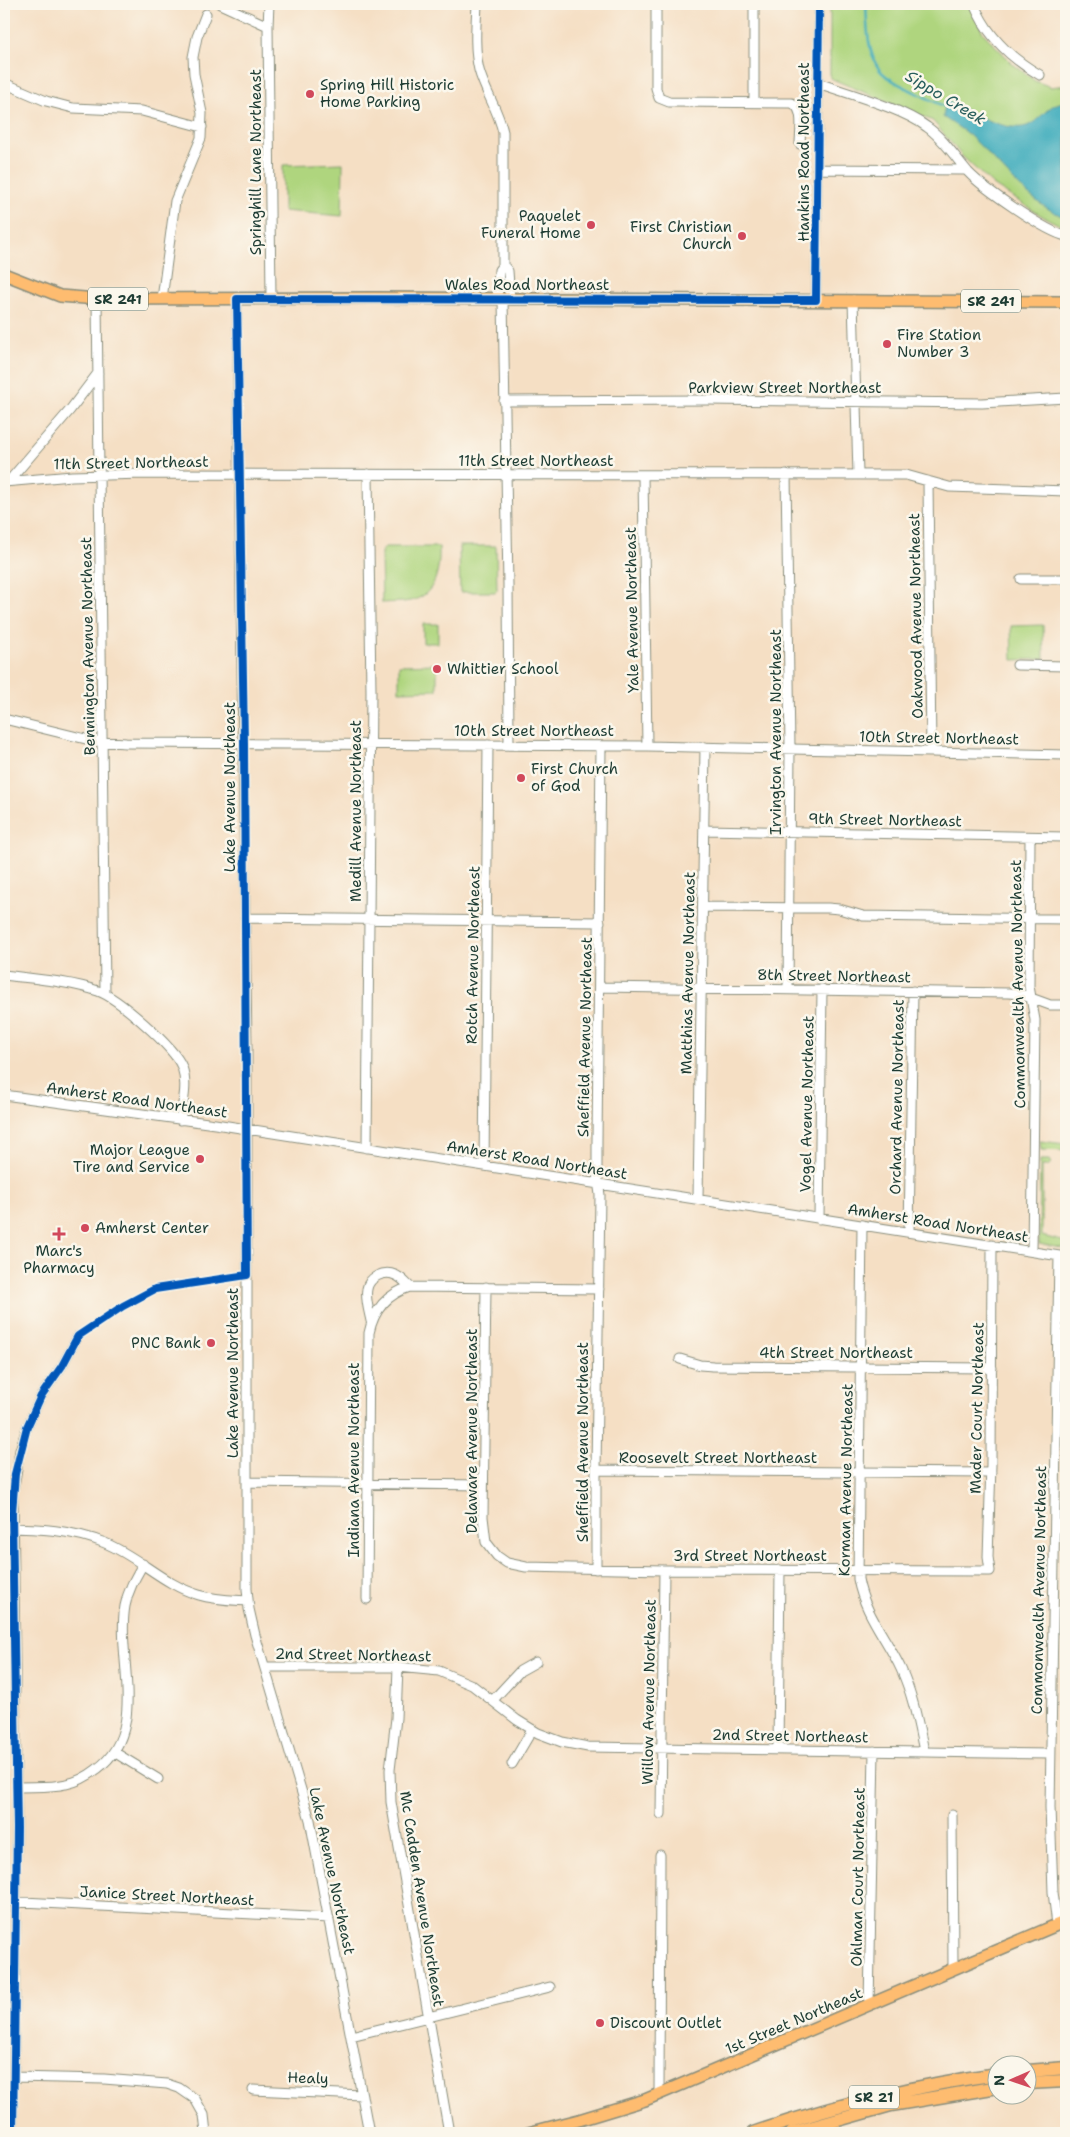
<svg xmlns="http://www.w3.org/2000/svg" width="1070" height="2137" viewBox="0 0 1070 2137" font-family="'Shantell Sans',sans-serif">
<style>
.green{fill:#afd57e;stroke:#678959}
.water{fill:#3eacbc;stroke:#2e7478}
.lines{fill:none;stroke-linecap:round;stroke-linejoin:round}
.stream{stroke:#3eacbc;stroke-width:2.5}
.minor-casing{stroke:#8a8e7c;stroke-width:11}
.major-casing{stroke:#8a8e7c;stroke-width:14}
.highway-casing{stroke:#8a8e7c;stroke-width:15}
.minor{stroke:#fff;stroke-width:9}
.major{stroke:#febc70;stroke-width:11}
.highway{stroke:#febc70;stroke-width:12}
.cycleway-casing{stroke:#fbf7ec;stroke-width:11}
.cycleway{stroke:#0057b8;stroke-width:8}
.poi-dot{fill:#d1495b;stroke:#fbf7ec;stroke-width:2}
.labels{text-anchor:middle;stroke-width:5;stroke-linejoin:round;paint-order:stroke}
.shield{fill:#fbf7ec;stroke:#61756b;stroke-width:1}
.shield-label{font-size:14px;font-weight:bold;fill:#1f3d34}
.poi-label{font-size:15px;fill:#1f3d34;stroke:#fbf7ec;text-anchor:start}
.street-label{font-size:15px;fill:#1f3d34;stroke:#fbf7ec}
.water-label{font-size:16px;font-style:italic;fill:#285e5d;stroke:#fbf7ec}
</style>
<rect width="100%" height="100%" fill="#fbf7ec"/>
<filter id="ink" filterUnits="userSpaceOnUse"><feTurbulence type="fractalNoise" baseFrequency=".02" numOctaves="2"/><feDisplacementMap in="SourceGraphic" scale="10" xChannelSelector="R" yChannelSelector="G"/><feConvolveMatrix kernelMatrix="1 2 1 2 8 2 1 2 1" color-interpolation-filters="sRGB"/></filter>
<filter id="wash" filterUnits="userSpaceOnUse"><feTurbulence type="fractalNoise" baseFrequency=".0096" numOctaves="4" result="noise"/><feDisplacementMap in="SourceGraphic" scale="20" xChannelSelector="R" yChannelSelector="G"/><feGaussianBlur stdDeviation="1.12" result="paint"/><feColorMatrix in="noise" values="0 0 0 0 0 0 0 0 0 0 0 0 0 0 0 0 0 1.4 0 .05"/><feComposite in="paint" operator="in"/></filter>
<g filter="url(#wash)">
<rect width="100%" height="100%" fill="#f5dfc4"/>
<path class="green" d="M830,4H971L983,33L1013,64L1035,81L1051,87L1066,85V228L1042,216L993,185L962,156L933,121L830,78Z
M343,163L342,216L283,211V165Z
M459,546H496L497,590L495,592H460Z
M385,547H439C440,569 436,596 410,601C401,603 391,602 382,603L381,552Z
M423,624H438V643H423Z
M1043,625L1044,659L1012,660L1011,626Z
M437,664V690L399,691V665Z
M1040,1141L1066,1144V1151L1041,1150Z
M1040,1160H1049L1051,1163L1048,1166H1042V1236L1066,1242V1249L1039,1244Z"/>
<path class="water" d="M946,100C964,109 1011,137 1031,124C1043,117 1050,102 1066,102V218C1025,201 1001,164 969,135C961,128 951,123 943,117Z"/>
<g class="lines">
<path class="stream" d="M866,4C867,24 867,52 879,69C887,82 932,99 947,108"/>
</g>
</g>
<g filter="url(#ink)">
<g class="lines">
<g class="minor-casing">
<path id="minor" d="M220,4L268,26L271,298
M477,4C476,25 474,49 479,70C485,92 498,109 503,132V265L499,270L497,299
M656,4V88L659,98L669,102L792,103C805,109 800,132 800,144
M974,4C987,36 1010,58 1040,75
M268,26L269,4
M4,83L46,101L73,108L142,111L202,127
M818,83C849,94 902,108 927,127C943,138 955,157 968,172C983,188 1046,232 1066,236
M754,102V4
M817,169L966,170
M503,265L508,271L510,299
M97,299L105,993
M162,299L175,201L201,138L202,113L194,74L193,57L197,37L206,14
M237,299L247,1047V1589L249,1609L255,1635L310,1820L369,2133
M503,299L508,585L509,745
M816,300L819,4
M853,300L858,474
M504,401L708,400L982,403L1066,398
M786,474L790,748L788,989
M643,475L647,746
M9,481L70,410L98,373
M928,481L931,751
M4,482L72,476L143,474L906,475L949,487L1066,491
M1021,579H1066
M1017,665L1066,666
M4,719L94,741L126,743L647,746L1066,755
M704,830L1066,837
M1030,837L1029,986L1035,1020L1032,1251
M703,907L828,908L839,909L863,916L1066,919
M245,918L600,922
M4,975C35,979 68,981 98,991C118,998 174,1047 182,1067C188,1084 183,1103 180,1120
M600,987L1009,993L1020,994L1050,1005H1066
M4,1095L215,1124L1066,1257
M367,1148L371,691L368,474
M484,1166L488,745
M698,1199L705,747
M819,1219L822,989
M862,1225L858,1579C864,1613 887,1639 901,1669C913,1695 918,1723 924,1751
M909,1232L913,991
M486,1287L483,1517L486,1542L497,1556L507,1563L526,1567L664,1570L990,1571L988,1557L991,1465L992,1245
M371,1321C369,1311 365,1299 367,1289C369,1277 384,1270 395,1275C401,1277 406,1283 410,1287L599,1289
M680,1359L700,1365L713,1366L992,1368
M596,1470L991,1473
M247,1482L483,1485
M4,1528C38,1528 73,1530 105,1543C139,1557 164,1585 199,1595C215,1600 232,1600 248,1601
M596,1569V1470L600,1195L597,1173V1141L601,746
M367,1599L369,1333C374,1309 387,1294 410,1287
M265,1667H398L439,1671L472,1685L517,1720L538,1733L562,1742L588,1747L1050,1754
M398,1667L396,1718L390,1770L391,1802L449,2133
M493,1700L520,1671L536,1662
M778,1749L780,1570
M114,1752L158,1779
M512,1764L532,1730
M17,1787C33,1786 50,1788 66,1784C78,1782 88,1776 97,1769C149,1731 116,1659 125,1606C128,1590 135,1578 143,1564
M661,1814L664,1570
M952,1815L953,1969
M4,1901L329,1918
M1057,1925L1053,1892L1050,1807L1059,1256
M869,2005L874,1751
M351,2036L550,1987
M14,2077L104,2079L167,2084L179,2088L195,2099L204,2115L206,2133
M253,2090L362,2095
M659,2094L660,1855
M13,2133L17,1828L13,1493L20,1450L27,1427L41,1396L62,1366L78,1336"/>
</g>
<g class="major-casing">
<path id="major" d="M4,274L60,296L97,299L375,298L1066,302
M528,2133L579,2120L645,2100L1066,1921"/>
</g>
<g class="highway-casing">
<path id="highway" d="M1028,2071L1066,2068
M1028,2083L1066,2081
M753,2133C833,2106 914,2085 998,2074
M792,2133L891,2105L998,2087"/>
</g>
<use href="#minor" class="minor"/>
<use href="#major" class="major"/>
<use href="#highway" class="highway"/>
<g class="cycleway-casing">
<path id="cycleway" d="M13,2133L17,1828L12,1513L15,1474L27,1427L41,1396L62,1366L78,1336L123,1306L155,1289L247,1275L244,743L237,299L816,300L819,4"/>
</g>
<use href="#cycleway" class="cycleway"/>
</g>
</g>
<g class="poi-dot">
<circle cx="310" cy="94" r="5"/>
<circle cx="591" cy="225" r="5"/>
<circle cx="742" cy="236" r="5"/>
<circle cx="887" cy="344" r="5"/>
<circle cx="437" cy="669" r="5"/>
<circle cx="521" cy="778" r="5"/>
<circle cx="200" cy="1159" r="5"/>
<circle cx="85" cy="1228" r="5"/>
<path d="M56.5 1226.5h5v5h5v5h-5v5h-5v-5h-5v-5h5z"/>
<circle cx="211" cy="1343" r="5"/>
<circle cx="600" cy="2023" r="5"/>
</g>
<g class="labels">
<g class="shield">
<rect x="88" y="287.5" width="60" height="23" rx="4"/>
<rect x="961" y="289.5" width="60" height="23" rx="4"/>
<rect x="849" y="2085.5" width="50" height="23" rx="4"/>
</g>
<g class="shield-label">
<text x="118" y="304">SR 241</text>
<text x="991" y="306">SR 241</text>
<text x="874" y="2102">SR 21</text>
</g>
<g class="poi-label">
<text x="320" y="90">Spring Hill Historic<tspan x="320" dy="17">Home Parking</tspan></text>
<text x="581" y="221" text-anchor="end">Paquelet<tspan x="581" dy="17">Funeral Home</tspan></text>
<text x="732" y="232" text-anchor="end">First Christian<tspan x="732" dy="17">Church</tspan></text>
<text x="897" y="340">Fire Station<tspan x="897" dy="17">Number 3</tspan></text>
<text x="447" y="674">Whittier School</text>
<text x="531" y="774">First Church<tspan x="531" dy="17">of God</tspan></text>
<text x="190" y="1155" text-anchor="end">Major League<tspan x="190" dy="17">Tire and Service</tspan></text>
<text x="95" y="1233">Amherst Center</text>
<text x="59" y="1256" text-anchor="middle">Marc's<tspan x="59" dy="17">Pharmacy</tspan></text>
<text x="201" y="1348" text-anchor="end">PNC Bank</text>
<text x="610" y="2028">Discount Outlet</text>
</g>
<g class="street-label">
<text transform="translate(804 152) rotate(-90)" y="5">Hankins Road Northeast</text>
<text transform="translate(256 162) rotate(-90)" y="5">Springhill Lane Northeast</text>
<text x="527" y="290">Wales Road Northeast</text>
<text x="785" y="393">Parkview Street Northeast</text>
<text x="536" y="466">11th Street Northeast</text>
<text transform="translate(131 463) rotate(-1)" y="5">11th Street Northeast</text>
<text transform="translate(632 610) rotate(-91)" y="5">Yale Avenue Northeast</text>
<text transform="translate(916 616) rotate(-91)" y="5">Oakwood Avenue Northeast</text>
<text transform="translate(88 646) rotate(-91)" y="5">Bennington Avenue Northeast</text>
<text x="534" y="736">10th Street Northeast</text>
<text transform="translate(776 732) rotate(-90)" y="5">Irvington Avenue Northeast</text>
<text transform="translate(939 738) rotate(1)" y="5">10th Street Northeast</text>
<text transform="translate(230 787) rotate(-90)" y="5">Lake Avenue Northeast</text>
<text transform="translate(356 811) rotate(-90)" y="5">Medill Avenue Northeast</text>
<text transform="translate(885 820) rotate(1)" y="5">9th Street Northeast</text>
<text transform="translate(473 955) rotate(-89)" y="5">Rotch Avenue Northeast</text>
<text transform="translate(688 973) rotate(-89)" y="5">Matthias Avenue Northeast</text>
<text transform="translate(834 976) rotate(1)" y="5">8th Street Northeast</text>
<text transform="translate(1018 984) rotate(-91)" y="5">Commonwealth Avenue Northeast</text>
<text transform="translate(585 1037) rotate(-89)" y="5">Sheffield Avenue Northeast</text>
<text transform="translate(897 1097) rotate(-89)" y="5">Orchard Avenue Northeast</text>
<text transform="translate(137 1100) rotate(8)" y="5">Amherst Road Northeast</text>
<text transform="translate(807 1104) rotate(-89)" y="5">Vogel Avenue Northeast</text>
<text transform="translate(537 1160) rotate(9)" y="5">Amherst Road Northeast</text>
<text transform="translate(938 1223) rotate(9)" y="5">Amherst Road Northeast</text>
<text x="836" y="1358">4th Street Northeast</text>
<text transform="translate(233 1373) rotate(-90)" y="5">Lake Avenue Northeast</text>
<text transform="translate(977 1408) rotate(-89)" y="5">Mader Court Northeast</text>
<text transform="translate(472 1431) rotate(-90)" y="5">Delaware Avenue Northeast</text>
<text transform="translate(583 1442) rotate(-90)" y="5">Sheffield Avenue Northeast</text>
<text x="718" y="1463">Roosevelt Street Northeast</text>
<text transform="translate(354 1460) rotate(-90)" y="5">Indiana Avenue Northeast</text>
<text transform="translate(846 1480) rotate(-89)" y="5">Korman Avenue Northeast</text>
<text x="750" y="1561">3rd Street Northeast</text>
<text transform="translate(1039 1590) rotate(-89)" y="5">Commonwealth Avenue Northeast</text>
<text transform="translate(353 1655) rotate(1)" y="5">2nd Street Northeast</text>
<text transform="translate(649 1692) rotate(-89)" y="5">Willow Avenue Northeast</text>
<text transform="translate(790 1736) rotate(1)" y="5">2nd Street Northeast</text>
<text transform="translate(332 1871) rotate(78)" y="5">Lake Avenue Northeast</text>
<text transform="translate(858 1877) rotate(-89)" y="5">Ohlman Court Northeast</text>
<text transform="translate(167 1896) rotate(3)" y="5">Janice Street Northeast</text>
<text transform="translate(422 1899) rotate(81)" y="5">Mc Cadden Avenue Northeast</text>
<text transform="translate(794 2021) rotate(-23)" y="5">1st Street Northeast</text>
<text transform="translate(308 2078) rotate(2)" y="5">Healy</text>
</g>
<g class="water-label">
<text transform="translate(946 97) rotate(31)" y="6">Sippo Creek</text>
</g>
</g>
<rect width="1070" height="2137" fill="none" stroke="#fbf7ec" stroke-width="20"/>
<g transform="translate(1012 2080) rotate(268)"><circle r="24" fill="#fbf7ec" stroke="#a3ada2"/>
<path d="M0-4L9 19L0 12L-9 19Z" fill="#d1495b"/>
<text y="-8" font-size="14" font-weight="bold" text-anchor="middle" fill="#1f3d34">N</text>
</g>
</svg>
